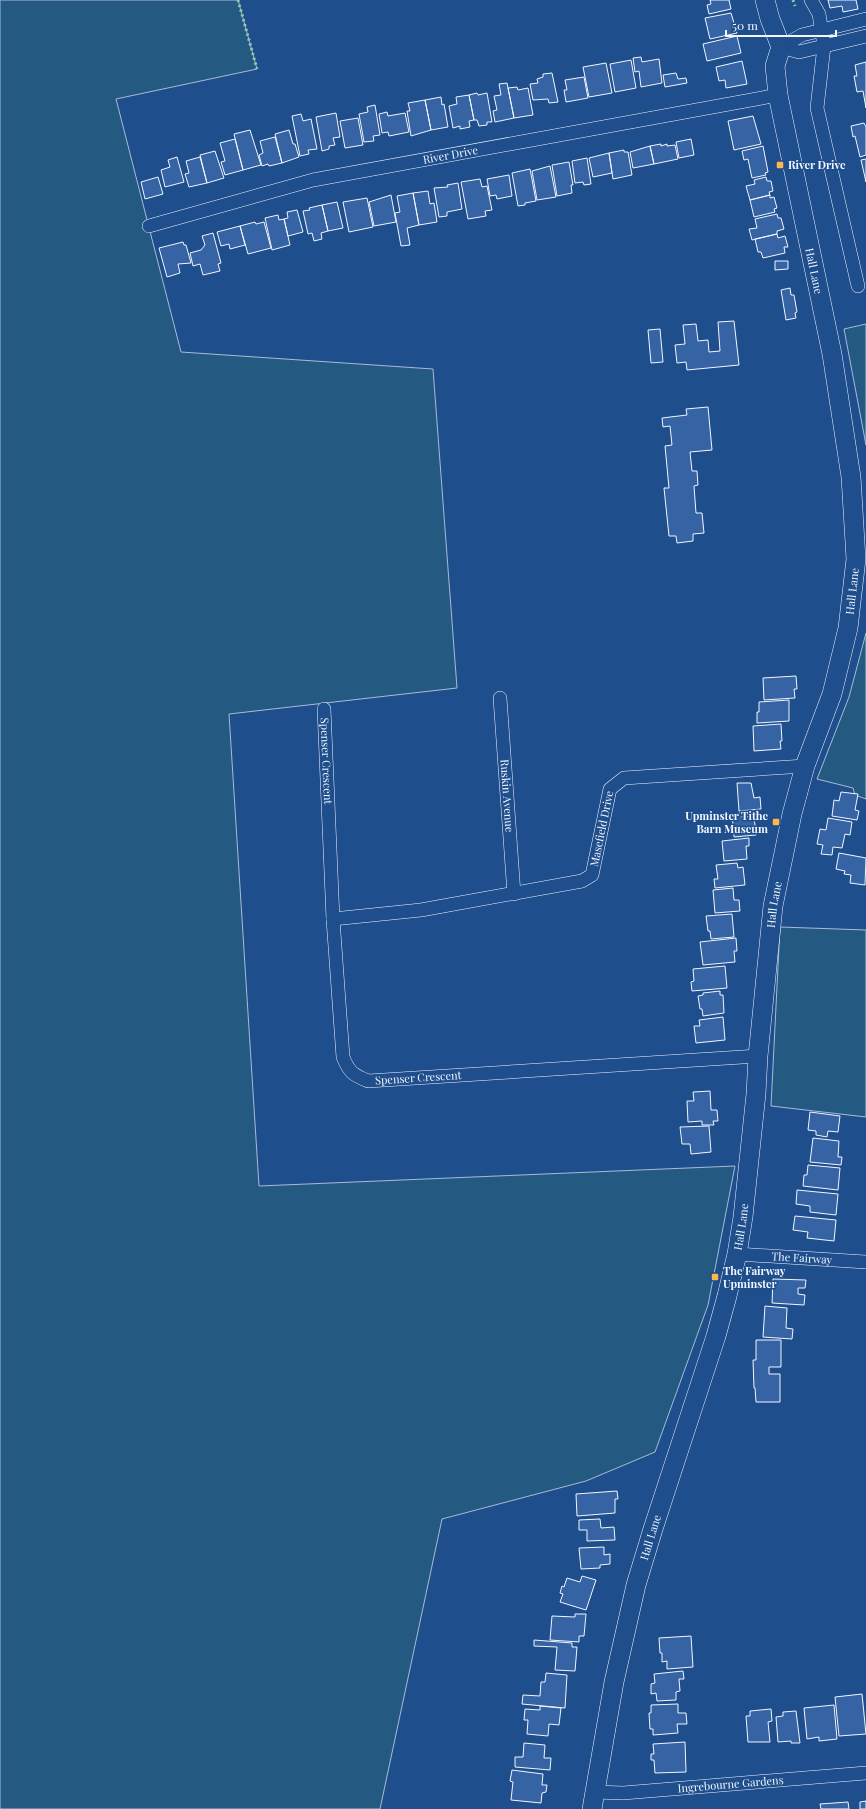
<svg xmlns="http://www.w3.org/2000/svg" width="866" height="1809" viewBox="0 0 866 1809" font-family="'Playfair Display',serif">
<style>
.green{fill:#245a82;stroke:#a8bbd7}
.building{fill:#3563a3;stroke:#f2f6ff}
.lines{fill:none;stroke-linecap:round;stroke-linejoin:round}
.street-casing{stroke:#f2f6ff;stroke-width:14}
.secondary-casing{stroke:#f2f6ff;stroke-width:20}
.street{stroke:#1f4e8c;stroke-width:13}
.secondary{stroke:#1f4e8c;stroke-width:19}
.hedge{stroke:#97c8a6;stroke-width:3;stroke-dasharray:2 3;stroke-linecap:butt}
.poi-dot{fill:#ffb74d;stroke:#1f4e8c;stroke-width:1.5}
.labels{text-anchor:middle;stroke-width:3;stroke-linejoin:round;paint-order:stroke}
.street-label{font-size:11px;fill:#f2f6ff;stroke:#1f4e8c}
.poi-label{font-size:11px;font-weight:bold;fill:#f2f6ff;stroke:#1f4e8c;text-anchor:start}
</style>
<rect width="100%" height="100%" fill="#1f4e8c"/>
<path class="green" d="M0,0H238L257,69L116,99L181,352L433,369L457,688L229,714L259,1186L735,1166L708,1305L655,1452L586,1481L442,1519L380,1809H0Z
M866,324V445L844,329Z
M866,633V799L855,795L853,788L817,779L849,697Z
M780,927L866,930V1117L771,1106Z"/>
<path class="building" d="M710,0H729L731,9L709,14L707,5L711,4Z
M828,0H856L858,9L843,12L842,6L830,8Z
M731,13L737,33L710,39L705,18Z
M737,36L741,53L707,61L703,44Z
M641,57L642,62L659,59L662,83L641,87L639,71L635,72L633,58Z
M631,60L636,88L615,92L610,64Z
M742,61L747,84L726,88L725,80L719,81L716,67Z
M866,62V108L863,91L857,92L854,76H857L855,65Z
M606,63L612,93L589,97L583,67Z
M552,73L558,102L549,103L548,99L533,100L530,84L538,83L537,79L543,77V74Z
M676,73L678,79L686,78L687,83L665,87L663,75Z
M584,77L588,98L566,102L564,90H567L565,80Z
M507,83L514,118L495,122L493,111L497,110L494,96L501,95L499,84Z
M517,87L518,90L528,88L533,115L514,118L508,88Z
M477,93L478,95L487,93L492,122H487V125L479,126L477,120H474L469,95Z
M469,95L474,120L469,121L470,127L460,129V126L453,128L449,106L457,104L456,97Z
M441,97L442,105L444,104L448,127L431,130L425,100Z
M425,100L431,130L411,136L407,111H410L408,103Z
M375,105L380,135L373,136L374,141L364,142L359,114L368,112L367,107Z
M387,112L388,116L405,113L409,132L389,136L388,132L382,133L379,114Z
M336,113L340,137L333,138L335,145L329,146V149L322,151L316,117Z
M301,114L303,121L311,119L317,149L308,150L309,154L300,156L292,116Z
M753,116L761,144L734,150L728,121Z
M358,118L363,145L345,148L340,121Z
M864,123L866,127V155L860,157L855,136L853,137L851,126Z
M250,130L261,165L243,170L234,134Z
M289,130L293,144H295L299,157L282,163L275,134Z
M275,137L282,163L269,166L268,164L262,166L259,155L263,153L260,141Z
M235,139L243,170L225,175L221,162L225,161L220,143Z
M691,139L694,155L679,158L676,142Z
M661,144V146L667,144V146L675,145L678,159L654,164L650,146Z
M650,146L654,164L633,168L630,152Z
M763,146L768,172L765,173L766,175L752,178L748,159L744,160L742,151Z
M624,150V152H628L632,175L613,179L609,153Z
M215,151L224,178L207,183L200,155Z
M609,153L612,173L593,177L589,158Z
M177,157L184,182L165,187L161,170L170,167L168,160Z
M200,157L207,183L189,187L185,174L189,173L186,161Z
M587,158L591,184L584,185L583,182L575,183L572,161Z
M866,159V182L861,160Z
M569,162L573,185H571L572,193L557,196L552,165Z
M550,166L556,197L537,200L532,171Z
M530,169L536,201L525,203V205L518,206L512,173Z
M509,175L512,196L497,199L496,195L490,196L487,179Z
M158,177L163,194L145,199L141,182Z
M766,177L767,181H771L773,191L769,192L770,195L750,200L746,186L755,184L754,180Z
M480,179L482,187L487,186L492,210L485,211L486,216L468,219L461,182Z
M458,183L462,209L447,212V216L439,217L434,188L448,187L447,185Z
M428,191L430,204L434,203L437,222L419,225L413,193Z
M413,193L419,225L407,228L410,245L401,246L395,213L400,212L397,196Z
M391,195L396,222L374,226L369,202Z
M770,195V198L774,197L777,208L774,209L775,212L754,217L750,200Z
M367,198L373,227L349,232L343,202Z
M337,202L343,228L328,231L322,205Z
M322,205L328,231L321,233L322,239L314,241L312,233L308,234L303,211L310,210L309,208Z
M297,210L303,232L288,236L284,219L288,218L287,212Z
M777,214L778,218H781L784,229L777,231V234L752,240L749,229L757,228L755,219Z
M278,215L279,220L284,219L290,245L272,250L265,218Z
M255,222L256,224L264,222L271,248L248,254L240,226Z
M240,226L245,245L230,249L229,244L221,246L217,232Z
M213,233L221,263L218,264L220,271L203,275L200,264L193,266L190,253L201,250L205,245L202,236Z
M777,234L778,238L785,236L788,247H784L785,253L763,258L761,252H758L755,239Z
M183,242L184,245H186L191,263L178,264L180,273L167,277L159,248Z
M775,261H788V269L775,270Z
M790,288L791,295H794L797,312L795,313L796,318L786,320L781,290Z
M734,321L739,365L687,370L686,362L677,363L675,345L685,344L683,325L696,324L698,341L708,340L709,352L720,351L718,322Z
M660,329L663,362L651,363L648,330Z
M708,407L712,450L690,452L692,471H697L698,485L694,486L696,513H702L704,533L693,534V541L677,543L676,536H669L664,488H669L665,446L672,445L670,426L663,427L662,418L687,415L686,409Z
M796,676L797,689H794L795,698L764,700L763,678Z
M789,700V721L757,723V712H759V702Z
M781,724L782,741H780L781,749L754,751L753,726Z
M737,783H751L754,798L760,797L761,809L739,811Z
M841,792L858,794L855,810L859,811L857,820L832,816L834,800L839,801Z
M741,813L742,817L754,816L756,835L734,837L732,814Z
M828,818L852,822L850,835L845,834L842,848L833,847L832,855L821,854L823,845L817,844L820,829L826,830Z
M749,838V846H746L747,859L724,861L722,841Z
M839,853L866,858L865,885L850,883L851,875L844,874L845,871L836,869Z
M737,863L738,868L743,867L745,885L715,888L714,879H718L716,865Z
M733,888L734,900H739L740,911L715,913L713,890Z
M732,914L734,937L711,939L710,931H708L706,916Z
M736,938L737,951H734L735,962L703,965L700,942Z
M725,966L727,988L692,991L691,982L694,981L693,969Z
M720,991V995H723L724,1013L703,1016L702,1009H700L698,996L703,995V993Z
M723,1017L725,1040L696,1043L694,1026H700L699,1020Z
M710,1091L711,1110H717L718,1121H713L714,1125H702V1121L688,1122L687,1101H694L693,1092Z
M810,1112L840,1116L838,1132L828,1131L827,1137L816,1135V1131L808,1130Z
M709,1126L711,1152L691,1154L690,1144H682L680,1127Z
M813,1138L839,1141L838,1157H842L841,1165L810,1162Z
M808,1165L840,1168L838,1190L803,1186L804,1175H807Z
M797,1190L838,1194L836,1215L810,1212V1206L796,1204Z
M795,1216L836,1220L834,1241L807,1238L808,1232L793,1230Z
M773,1279L806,1280L805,1288H798V1294L805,1295L804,1305L772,1303Z
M765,1306L787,1308L786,1328L793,1329L792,1339L763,1337Z
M756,1340H781V1367H769V1374H780V1402H756L755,1388H754L753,1360H756Z
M617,1491L618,1499H615V1513L577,1516L576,1494Z
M600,1519L601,1528L614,1527L615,1540L587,1541V1530H579V1520Z
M604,1547V1555L610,1554V1564L600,1565V1568L581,1569L579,1548Z
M582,1576L596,1580L586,1610L560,1602L563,1594L560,1593L562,1586L564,1587L567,1578L580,1582Z
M575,1614H586L584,1636H579V1642L550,1640L552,1616L575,1617Z
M691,1636L693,1667L667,1669V1661L662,1662V1653H660L659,1638Z
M534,1640L572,1643V1647H577L575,1671L555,1670L557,1647L534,1646Z
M683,1671L684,1679H679L680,1691L676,1692V1700L657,1701L656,1693L651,1694V1684L655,1683L654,1674Z
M546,1673L567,1675L565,1708L522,1704L523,1695L540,1696L541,1682H545Z
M862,1694L866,1734L839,1736L835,1697Z
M678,1704V1713H686L687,1724H677L678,1733L653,1735V1729H650L649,1713H651V1705Z
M834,1705L837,1739L819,1741V1737L807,1739L804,1708Z
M540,1706L561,1708L559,1725L549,1724L548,1736L527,1734L528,1720H524L525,1709L540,1710Z
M771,1709L772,1721L768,1722L770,1742H748L746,1716H750V1711Z
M796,1711L800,1743H791V1741L778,1742L776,1717L783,1716V1712Z
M685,1742L686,1772L655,1773L654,1760H651V1754H654L653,1744Z
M524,1743L545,1745L544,1758H551L550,1770L515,1767V1757H523Z
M512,1770L543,1774L542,1785H547L546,1792L542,1793L541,1803L511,1800L513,1782L510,1781Z
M866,1801V1809H860V1802Z
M848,1802L849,1809H821L820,1804Z"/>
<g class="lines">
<g class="street-casing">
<g id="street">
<path d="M811,0L819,14L824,46L817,108L858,286"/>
<path d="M781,47L802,35L866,19"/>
<path d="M781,47L799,52L866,36"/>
<path id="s1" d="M149,226L313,180L778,95"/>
<path id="s2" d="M500,698L514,894"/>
<path id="s3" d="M324,709L333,919L343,1057C349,1072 353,1075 368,1081L758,1056"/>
<path id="s4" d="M333,919L421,910L582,881L592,875L610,789L624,778L805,766"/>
<path id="s5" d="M737,1254L866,1262"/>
<path id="s6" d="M595,1792L623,1793L866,1773"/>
</g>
</g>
<g class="secondary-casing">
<g id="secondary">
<path id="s7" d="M592,1809L614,1682L636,1585L653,1529L716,1336L727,1296L737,1254L743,1217L756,1094L758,1056L773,906L792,814L805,766L832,694L848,628L856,559L851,477L832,354L778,95L775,66L781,47L770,19L765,0"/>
</g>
</g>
<use href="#street" class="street"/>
<use href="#secondary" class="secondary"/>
<path class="hedge" d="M238,0L257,69
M793,0L795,6"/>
</g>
<g class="poi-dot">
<rect x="776" y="161" width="8" height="8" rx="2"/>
<rect x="772" y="818" width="8" height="8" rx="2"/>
<rect x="711" y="1273" width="8" height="8" rx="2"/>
</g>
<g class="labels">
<g class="street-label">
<text dy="4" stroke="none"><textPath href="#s1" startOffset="310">River Drive</textPath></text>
<text transform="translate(814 271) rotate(78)" y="4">Hall Lane</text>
<text dy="4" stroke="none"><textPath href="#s7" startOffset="1250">Hall Lane</textPath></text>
<text dy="4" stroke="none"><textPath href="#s3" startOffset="52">Spenser Crescent</textPath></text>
<text dy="4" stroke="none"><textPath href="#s2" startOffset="98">Ruskin Avenue</textPath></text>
<text dy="4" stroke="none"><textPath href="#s4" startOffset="311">Masefield Drive</textPath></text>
<text dy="4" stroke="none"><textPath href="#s7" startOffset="926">Hall Lane</textPath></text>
<text dy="4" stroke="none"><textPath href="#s3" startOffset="435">Spenser Crescent</textPath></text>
<text dy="4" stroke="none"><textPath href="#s7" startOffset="602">Hall Lane</textPath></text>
<text dy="4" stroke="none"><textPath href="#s5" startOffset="65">The Fairway</textPath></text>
<text dy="4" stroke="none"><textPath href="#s7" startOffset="278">Hall Lane</textPath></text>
<text dy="4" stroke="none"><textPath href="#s6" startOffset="136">Ingrebourne Gardens</textPath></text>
</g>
<g class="poi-label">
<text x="788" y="169">River Drive</text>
<text x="768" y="820" text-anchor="end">Upminster Tithe<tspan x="768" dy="13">Barn Museum</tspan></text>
<text x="723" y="1275">The Fairway<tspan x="723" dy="13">Upminster</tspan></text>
</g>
</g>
<path d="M726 30v6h110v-6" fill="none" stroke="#f2f6ff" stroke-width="2"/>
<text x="732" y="30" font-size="12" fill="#f2f6ff" stroke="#1f4e8c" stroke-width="3" paint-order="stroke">50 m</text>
</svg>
